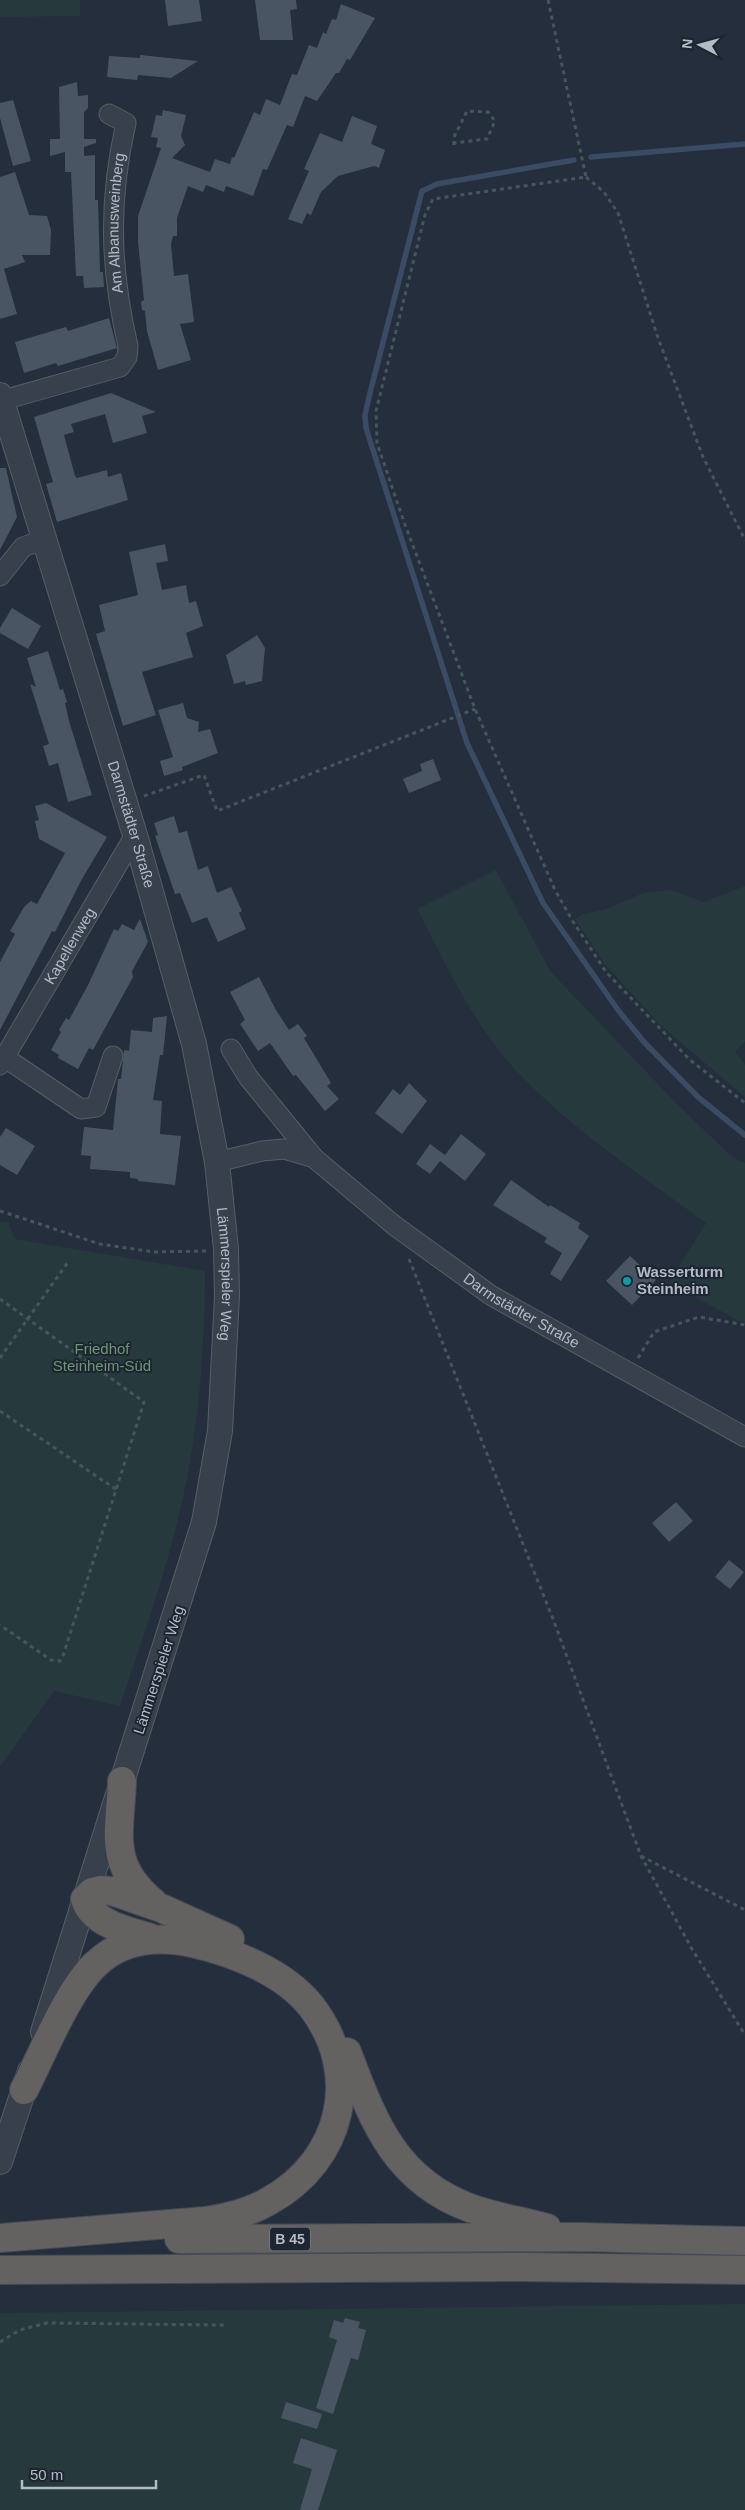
<svg xmlns="http://www.w3.org/2000/svg" width="745" height="2510" viewBox="0 0 745 2510" font-family="Helvetica,sans-serif">
<style>
.green{fill:#263a3d}
.lines{fill:none;stroke-linecap:round;stroke-linejoin:round}
.stream{stroke:#3a4b64;stroke-width:5.5}
.building{fill:#4a5564}
.minor-casing{stroke:#565e6a;stroke-width:21}
.tertiary-casing{stroke:#565e6a;stroke-width:26}
.trunk-casing{stroke:#434b57;stroke-width:30}
.path{stroke:#44575a;stroke-width:3;stroke-dasharray:4 4;stroke-linecap:butt}
.minor{stroke:#38404c;stroke-width:19}
.tertiary{stroke:#38404c;stroke-width:24}
.trunk{stroke:#646260;stroke-width:28}
.culture-dot{fill:#0f9aa8;stroke:#1d2531;stroke-width:2}
.labels{text-anchor:middle;stroke-width:4;stroke-linejoin:round;paint-order:stroke}
.shield{fill:#1d2531;stroke:#868e9a;stroke-width:1}
.shield-label{font-size:14px;font-weight:bold;fill:#b3bbc7}
.street-label{font-size:15px;fill:#b3bbc7;stroke:#1d2531}
.poi-label{font-size:15px;font-weight:bold;fill:#b3bbc7;stroke:#1d2531;text-anchor:start}
.park-label{font-size:15px;fill:#6b9775;stroke:#1d2531}
</style>
<rect width="100%" height="100%" fill="#242e3c"/>
<path class="green" d="M0,0H80V16L0,17Z
M496,870L550,971L676,1103L732,1157L745,1163V1324L669,1283L706,1223C639,1173 567,1127 511,1065C471,1020 445,962 417,909Z
M745,886V1041L735,1051L745,1065V1097L660,1025L604,963L575,919L583,914L607,909L643,893L671,890L704,902Z
M0,1222H9L14,1239L205,1271C205,1360 197,1449 174,1535C159,1593 139,1649 120,1706L54,1691L0,1767Z
M745,2304V2510H0V2313Z"/>
<g class="lines">
<path class="stream" d="M591,157L745,144
M574,160L437,184L422,191L370,393L365,415L366,428L467,743L543,903L618,1010L644,1042L698,1097L745,1135"/>
</g>
<path class="building" d="M165,0H199L202,21L168,26Z
M255,0H296L297,9L290,10L293,40H260Z
M341,4L375,18L350,60L347,59L339,73H336L317,101L305,96L293,127L287,125L267,170L263,169L253,196L226,186L224,192L206,185L203,192L188,186L177,218V236H173L171,244L174,276L188,274L194,322L180,324L191,360L158,370L147,331L145,311L142,310L141,302L144,300L138,242V216L161,148L156,147L158,138L151,137L156,115L162,116L163,110L186,115L181,136L185,145L172,158L210,172L215,159L230,164L232,157L234,158L254,112L260,115L266,99L280,105L292,74L297,75L309,45L317,48L323,32L326,34L332,19L336,20Z
M140,55L198,61L171,78L138,75L137,80L107,77L109,56L140,58Z
M77,82L78,96L88,95V108L84,112V139H96V143L84,147V156L95,155V200H98L100,272H103L104,287L84,288L83,276H76L71,172H65V152L50,156V139H60L59,87Z
M13,100L31,161L13,166L0,118V103Z
M352,116L377,126L371,144L385,150L379,168L374,166L338,176L321,192L311,215L307,213L302,224L288,219L309,171L304,169L320,133L342,142Z
M15,172L29,215L47,216L51,230L50,255H22L25,262L4,269L17,314L0,319V177Z
M109,318L117,348L58,366L56,363L24,373L15,342L66,327L68,331Z
M111,393L156,412L142,416L147,433L113,443L105,414L71,424L74,432L64,435L75,476L77,478L107,470L108,477L121,473L128,500L57,522L46,484L53,482L34,417Z
M0,468H6L17,517L0,550Z
M165,544L168,561L156,563L162,590L186,585L189,603L196,601L203,626L186,633L193,657L142,672L156,715L123,726L96,634L105,631L99,605L138,595L129,552Z
M12,608L41,626L28,649L0,633V628Z
M257,635L265,648L262,681L246,685L245,681L234,684L226,655Z
M48,651L60,690L63,689L67,702L65,703L69,721L92,795L68,802L58,763L49,766L43,746L49,744L30,684L36,687L27,658Z
M183,703L187,718L199,722L198,732L210,729L218,753L182,767L183,770L164,776L160,761L173,757L158,710Z
M433,759L441,780L409,793L403,779L422,771L420,764Z
M46,803L107,837L82,879L55,932L52,931L0,1030V962L15,934L10,931L24,907L31,901L37,904L65,853L39,839L35,821L39,820L35,806Z
M174,816L179,833L187,831L198,870L208,866L217,893L231,887L242,911L239,913L246,929L218,942L207,917L192,923L180,893L175,894L155,836L158,835L154,823Z
M140,919L148,942L132,971L133,977L93,1050L89,1048L78,1069L58,1058L59,1055L51,1050L61,1032L59,1030L66,1018L69,1020L88,985L114,929L118,931L122,924L134,930Z
M259,977L276,1010L289,1030L298,1024L307,1036L304,1038L331,1083L327,1086L339,1099L325,1111L296,1075L293,1076L270,1043L258,1051L240,1024L245,1020L230,992Z
M167,1016L163,1055H160L153,1100L162,1101L160,1134L181,1136L175,1185L138,1181V1179L130,1178V1172L90,1169L91,1156L81,1155L84,1127L113,1130L118,1079H121L124,1050L129,1051L131,1030L152,1032L153,1018Z
M409,1083L427,1101L402,1134L375,1113L393,1089L400,1095Z
M6,1128L35,1146L17,1175L0,1165V1137Z
M461,1134L486,1154L465,1181L440,1161L430,1174L416,1164L430,1144L445,1155Z
M511,1180L549,1207L550,1205L580,1223L578,1228L589,1236L561,1281L550,1274L562,1253L544,1242L547,1238L493,1205Z
M630,1256L656,1280L632,1305L606,1281Z
M676,1502L693,1521L669,1542L652,1523Z
M729,1560L744,1572L730,1589L715,1577Z
M345,2318L360,2322L358,2328L366,2330L358,2360L351,2358L333,2414L316,2408L337,2340L329,2337L334,2320L343,2323Z
M286,2402L322,2414L317,2429L281,2418Z
M301,2438L337,2450L318,2510H300L312,2469L293,2463Z"/>
<g class="lines">
<g class="minor-casing">
<g id="minor">
<path id="s1" d="M0,401L120,367L127,357L128,346C110,268 108,202 126,123L109,114"/>
<path d="M0,576L23,547L45,539"/>
<path d="M231,1049L248,1077L314,1158"/>
<path d="M4,1057L81,1109L96,1107L113,1056"/>
<path id="s2" d="M0,1065L135,835"/>
<path id="s3" d="M217,1162L262,1151L284,1149L314,1158L395,1226L492,1296L745,1437"/>
</g>
</g>
<g class="tertiary-casing">
<g id="tertiary">
<path id="s4" d="M0,395L135,835L194,1044L217,1162L226,1249L227,1296L220,1431L204,1522L43,2032"/>
<path d="M0,2162L30,2071"/>
</g>
</g>
<g class="trunk-casing">
<path id="trunk" d="M122,1781C120,1835 107,1864 154,1903
M151,1938C129,1931 92,1924 85,1899L92,1892L100,1890L112,1891L161,1908L230,1939
M347,2052C373,2120 394,2180 470,2208C495,2217 522,2221 547,2228
M0,2238L205,2221C227,2218 249,2213 269,2201C343,2160 363,2073 311,2006C284,1972 233,1952 192,1943C158,1936 124,1938 97,1963C69,1987 42,2055 24,2090
M179,2239L580,2237L745,2241
M0,2270L522,2267L745,2270"/>
</g>
<path class="path" d="M548,0L586,177L433,199L425,215L376,411L377,443L404,522L475,709L555,890L572,920L606,972L690,1060L745,1103
M454,145V137L467,111L488,112L495,121L487,139L454,143
M586,177L604,192L618,213L658,338L703,457L745,540
M144,796L204,775L217,811L475,709
M0,1211L100,1244L154,1252L206,1251
M409,1259L553,1619L641,1856L692,1949L745,2035
M0,1299L144,1402L62,1659L60,1661L51,1660L0,1625
M0,1358L68,1262
M638,1358L654,1332L699,1317L745,1325
M0,1411L117,1490
M641,1856L745,1910
M0,2342L20,2330L47,2323L226,2325"/>
<use href="#minor" class="minor"/>
<use href="#tertiary" class="tertiary"/>
<use href="#trunk" class="trunk"/>
</g>
<circle class="culture-dot" cx="627" cy="1281" r="5"/>
<g class="labels">
<rect class="shield" x="270" y="2227.5" width="40" height="23" rx="4"/>
<g class="shield-label">
<text x="290" y="2244">B 45</text>
</g>
<g class="street-label">
<text dy="5" stroke="none"><textPath href="#s1" startOffset="272">Am Albanusweinberg</textPath></text>
<text dy="5" stroke="none"><textPath href="#s4" startOffset="449">Darmstädter Straße</textPath></text>
<text dy="5" stroke="none"><textPath href="#s2" startOffset="138">Kapellenweg</textPath></text>
<text dy="5" stroke="none"><textPath href="#s4" startOffset="910">Lämmerspieler Weg</textPath></text>
<text dy="5" stroke="none"><textPath href="#s3" startOffset="358">Darmstädter Straße</textPath></text>
<text transform="translate(159 1670) rotate(-72)" y="5">Lämmerspieler Weg</text>
</g>
<g class="poi-label">
<text x="637" y="1277">Wasserturm<tspan x="637" dy="17">Steinheim</tspan></text>
</g>
<g class="park-label">
<text x="102" y="1354">Friedhof<tspan x="102" dy="17">Steinheim-Süd</tspan></text>
</g>
</g>
<g transform="translate(700 45) rotate(276)" stroke="#1d2531" stroke-width="4" paint-order="stroke">
<path d="M0-4L9 19L0 12L-9 19Z" fill="#b3bbc7"/>
<text y="-8" font-size="14" font-weight="bold" text-anchor="middle" fill="#b3bbc7">N</text>
</g>
<path d="M22 2480v8h134v-8" fill="none" stroke="#b3bbc7" stroke-width="2.5"/>
<text x="30" y="2480" font-size="15" fill="#b3bbc7" stroke="#1d2531" stroke-width="4" paint-order="stroke">50 m</text>
</svg>
